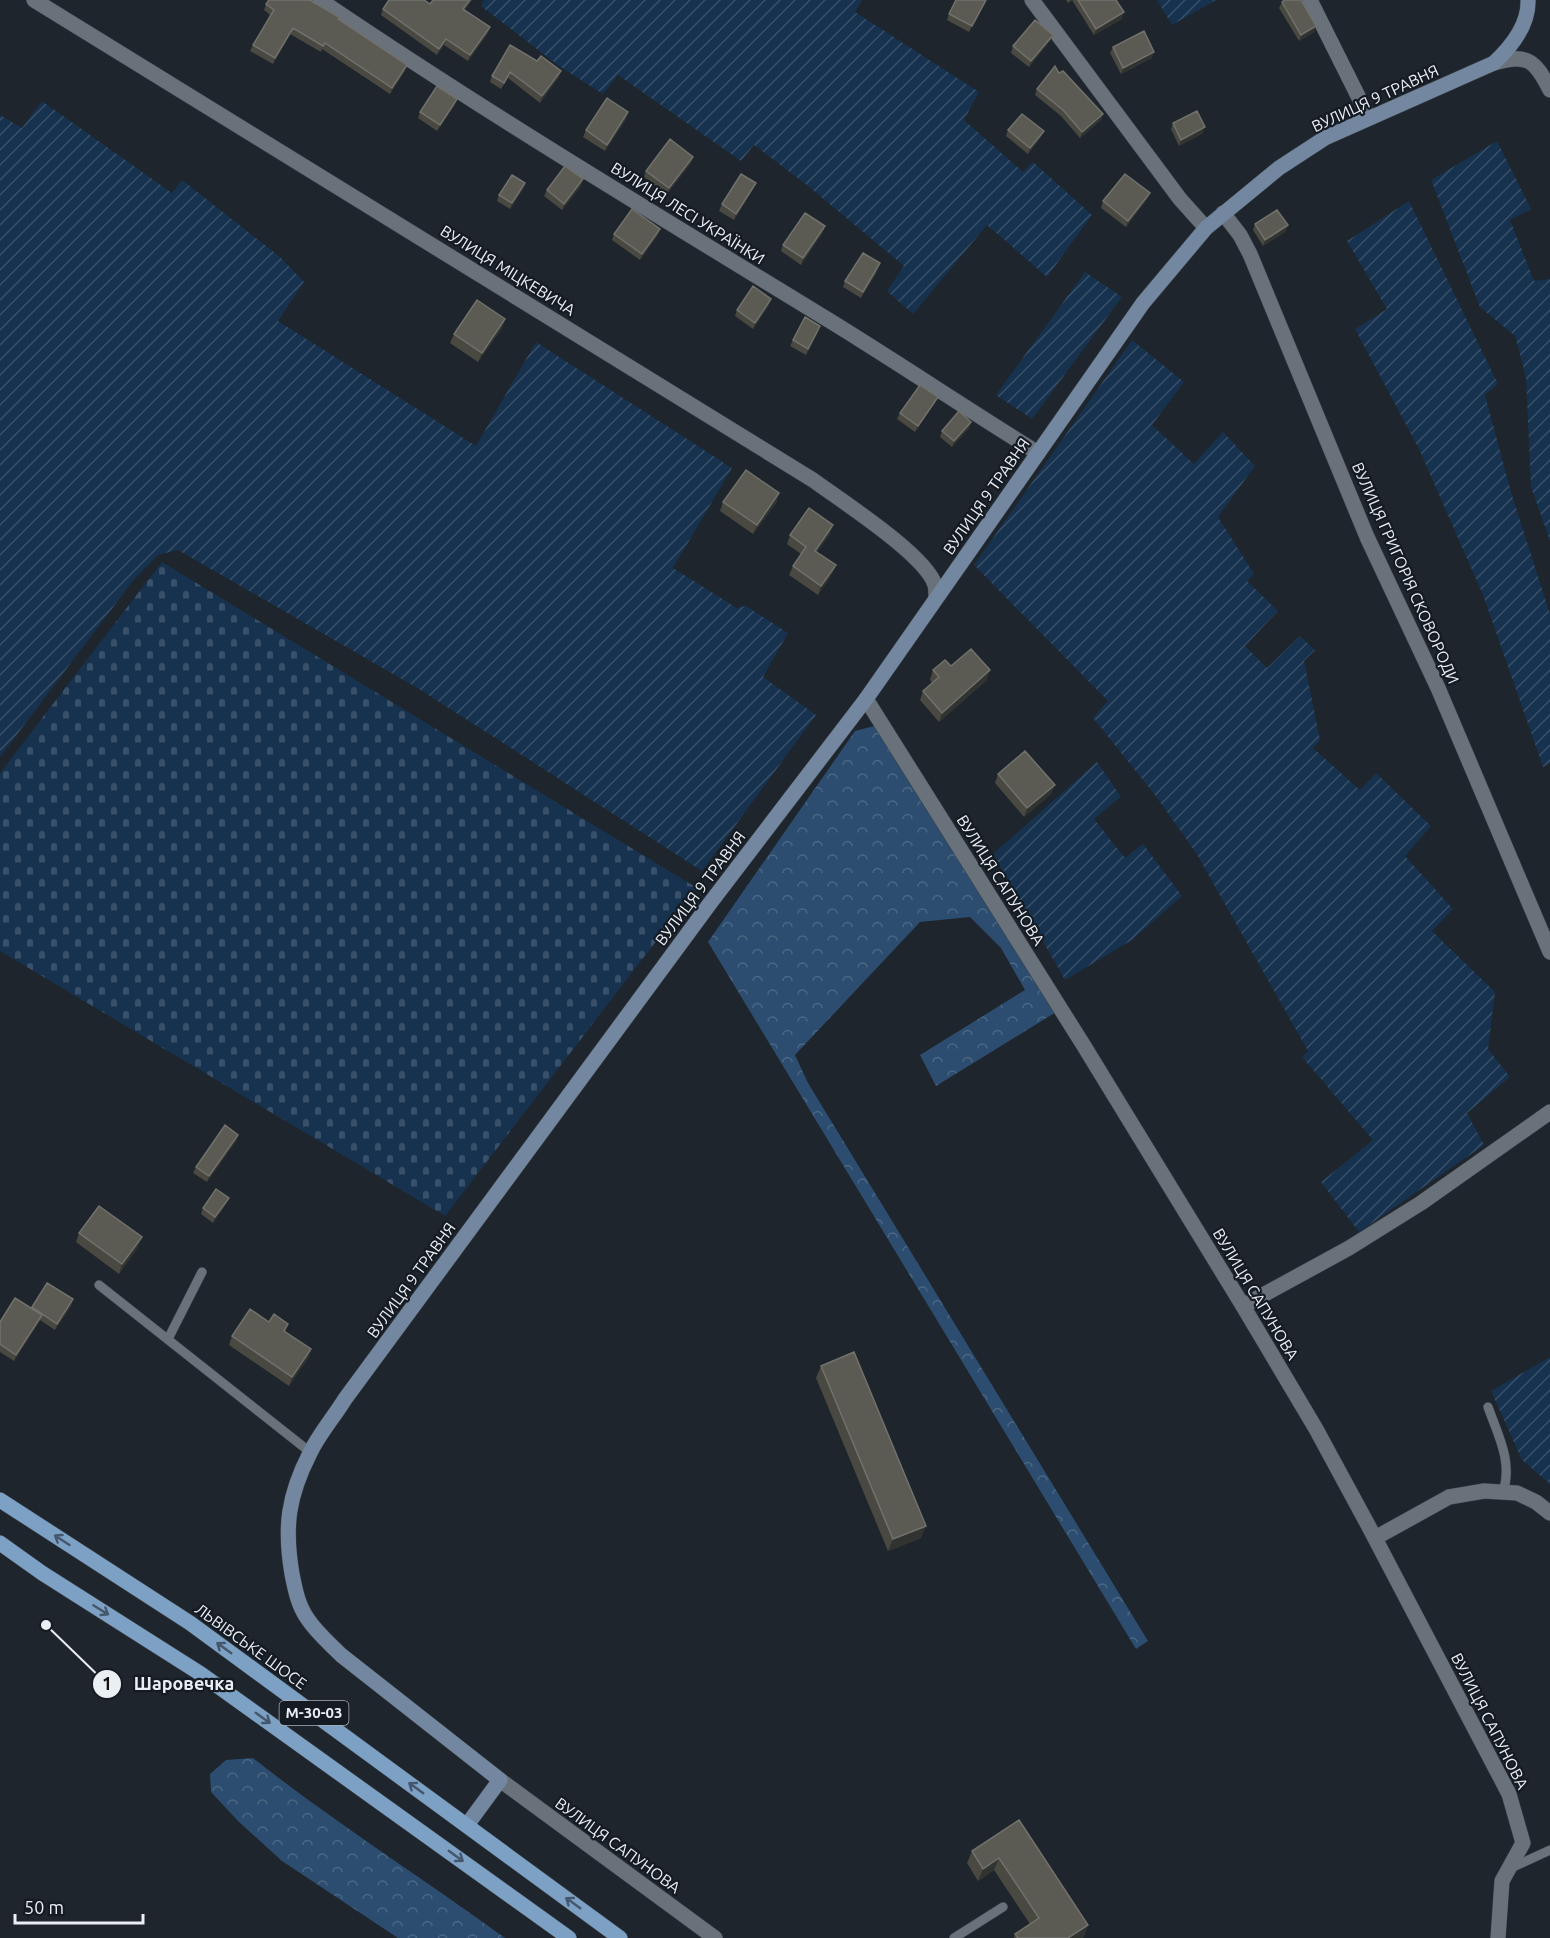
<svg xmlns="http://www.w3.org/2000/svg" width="1550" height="1938" viewBox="0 0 1550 1938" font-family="Ubuntu,sans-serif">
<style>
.forest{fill:url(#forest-crowns)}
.cemetery{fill:url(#cemetery-stones)}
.garden{fill:url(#garden-furrows)}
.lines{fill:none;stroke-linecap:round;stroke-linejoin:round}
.lane-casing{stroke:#3a4046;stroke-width:10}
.street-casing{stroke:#3a4046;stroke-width:16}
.secondary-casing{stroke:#3a4046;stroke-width:16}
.primary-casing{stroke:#3a4046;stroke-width:16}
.lane{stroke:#69717a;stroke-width:9}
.street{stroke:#69717a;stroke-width:15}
.secondary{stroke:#7388a0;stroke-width:15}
.primary{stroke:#7da0c5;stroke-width:15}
.wall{fill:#4a4941}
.shaded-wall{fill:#313330}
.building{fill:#5b5b54;stroke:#72726d;stroke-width:1.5}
.oneway{stroke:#44576c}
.labels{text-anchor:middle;stroke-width:4.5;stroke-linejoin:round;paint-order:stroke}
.shield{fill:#151b23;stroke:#aaafb5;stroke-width:1.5}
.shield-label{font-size:15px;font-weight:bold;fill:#eaeff4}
.street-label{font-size:16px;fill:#eaeff4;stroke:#151b23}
.leader{fill:none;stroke:#eaeff4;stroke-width:2}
.callout-dot{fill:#eaeff4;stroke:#151b23;stroke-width:2}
.mark-label{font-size:18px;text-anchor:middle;font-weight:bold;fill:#111}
.callout-label{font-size:18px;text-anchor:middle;font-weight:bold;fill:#eaeff4;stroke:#151b23;stroke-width:4.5;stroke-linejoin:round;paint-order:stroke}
</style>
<defs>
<pattern id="forest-crowns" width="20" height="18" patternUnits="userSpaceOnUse" patternTransform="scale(1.5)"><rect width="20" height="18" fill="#2c4d6f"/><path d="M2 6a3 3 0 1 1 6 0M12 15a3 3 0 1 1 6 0" fill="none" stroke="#4b6784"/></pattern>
<pattern id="cemetery-stones" width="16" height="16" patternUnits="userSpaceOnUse" patternTransform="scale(1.5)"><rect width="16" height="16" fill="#16324f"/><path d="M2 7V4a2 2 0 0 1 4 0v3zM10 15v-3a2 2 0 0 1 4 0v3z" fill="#385069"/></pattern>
<pattern id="garden-furrows" width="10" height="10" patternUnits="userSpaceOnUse" patternTransform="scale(1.5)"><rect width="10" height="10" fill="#16324f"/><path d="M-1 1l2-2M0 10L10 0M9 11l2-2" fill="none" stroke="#385069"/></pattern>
</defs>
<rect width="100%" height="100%" fill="#1e252c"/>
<path class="forest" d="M882,724L1061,1009L936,1086L920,1055L1025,990L1001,948L970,917L920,922L795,1055L808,1083L1148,1641L1136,1649L708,942L855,731Z
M253,1758C334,1822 421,1877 505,1938H398L282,1861L239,1822L211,1792L210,1774L226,1760Z"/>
<path class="cemetery" d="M162,562L697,888L445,1216L0,951V773Z"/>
<path class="garden" d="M484,0H862L855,12L979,92L964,120L1023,172L1033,162L1092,215L1047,277L987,225L913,314L887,291L904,266L808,186L754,145L741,161L618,75L603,94L559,66L481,6Z
M1157,0H1216L1172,25Z
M42,101L172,193L182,180L280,257L304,282L278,321L476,446L536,342L732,468L673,568L737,608L746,606L788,633L763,677L816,715L702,871L419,689L178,550L158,555L132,582L0,757V115L22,128Z
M1497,141L1531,209L1510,220L1534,281L1550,279V541L1531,487L1526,377L1515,336L1480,307L1431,180Z
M1409,201L1498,384L1485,395L1511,492L1550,614V763L1543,767L1483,595L1419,449L1355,329L1387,309L1347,241Z
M1085,272L1122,297L1032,419L996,395Z
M1132,340L1184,382L1152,425L1194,464L1223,432L1255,466L1218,517L1254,574L1247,581L1278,611L1245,646L1267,668L1300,636L1315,650L1304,661L1320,740L1313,748L1360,790L1376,773L1431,826L1405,856L1453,909L1432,931L1495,992L1488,1049L1510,1077L1467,1113L1484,1145L1359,1232L1321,1182L1373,1140L1302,1057L1308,1051L1196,853L1155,795L1093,718L1108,701L974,565Z
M1097,762L1121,797L1094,819L1125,858L1143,844L1182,896L1132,940L1065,980L993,854Z
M1550,1357V1484L1522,1460L1491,1391Z"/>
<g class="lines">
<g class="lane-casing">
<path id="lane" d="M99,1285L310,1452
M168,1339L202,1272
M1488,1407C1498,1435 1513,1462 1503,1492
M1509,1869L1550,1850
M954,1938L1003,1907"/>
</g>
<g class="street-casing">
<path id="street" d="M34,0L813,480C840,500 926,555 935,585C936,589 936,594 936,598
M320,0C488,114 662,218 835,324C903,366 970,411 1038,453
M1032,0L1180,199L1206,228
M1310,0L1369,118
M1494,63C1527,53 1535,60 1550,90
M1223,213L1240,235L1250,254L1367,537L1438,688L1550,952
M866,699L1084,1046L1243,1306L1316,1429L1368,1525L1509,1794L1523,1843L1502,1881L1498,1938
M1243,1306L1349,1248L1421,1203L1550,1112
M1375,1538L1449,1497L1484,1491L1517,1493L1536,1502L1550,1513
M500,1780L715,1938"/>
</g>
<g class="secondary-casing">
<path id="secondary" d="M467,1825L500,1780L341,1655C329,1643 316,1632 307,1618C298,1605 295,1589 292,1574C284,1527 288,1496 310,1453C319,1434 334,1417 345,1399L711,902L866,699L1143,303L1206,228L1279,168L1325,138L1494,63C1511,47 1529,25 1528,0"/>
</g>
<g class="primary-casing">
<path id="primary" d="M0,1500L190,1623L620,1938
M0,1543L42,1573L201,1674L569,1938"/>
</g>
<use href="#lane" class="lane"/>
<use href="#street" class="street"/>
<use href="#secondary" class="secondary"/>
<use href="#primary" class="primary"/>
</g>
<path class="wall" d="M433,0H472L465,10L488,33L468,61L444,45L437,55L381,15L383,9L430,4Z
M986,0L969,32L947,20L949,14Z
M1066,0H1116L1122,19L1094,35L1072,0L1068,3Z
M1282,2L1316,26L1314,32L1299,41L1279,8Z
M266,4L339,20L405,71L390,94L322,49L321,52L290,34L273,64L250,51L253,45L270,15L264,10Z
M1053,35L1050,41L1029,67L1011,53L1013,46Z
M1113,47L1152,58L1121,74L1110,53Z
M537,61L559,77L540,103L508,78L501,89L490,82L492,76Z
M1059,73L1103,114L1101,120L1080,138L1061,116L1035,95L1037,89Z
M455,105L437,131L418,118L420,112Z
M626,119L605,151L583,137L586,130Z
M1173,123L1203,133L1179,146L1171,129Z
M1008,130L1041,137L1028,154L1006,136Z
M693,157L691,163L667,194L644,177L646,171Z
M525,183L523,189L510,209L497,201L499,195Z
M756,183L753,189L734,220L719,211L722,204Z
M581,186L562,210L544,196L547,190Z
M1150,193L1147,199L1126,227L1101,208L1103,201Z
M1255,224L1288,225L1285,232L1263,246L1253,230Z
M823,232L801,265L781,251L783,245Z
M614,234L658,235L640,260L612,240Z
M878,270L861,298L843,287L845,281Z
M769,305L753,329L735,316L737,310Z
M505,319L502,328L478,362L450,343L454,334Z
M818,332L806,355L790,346L793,340Z
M935,403L915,432L897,419L900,413Z
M971,422L969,428L952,447L940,437L942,431Z
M779,493L776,503L753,534L720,511L723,502Z
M830,534L817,552L836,565L832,574L818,595L789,575L793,566L801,554L787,544L790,535Z
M951,666L987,680L939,722L920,700L923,691L932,683L930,680L933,670Z
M998,774L1051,794L1024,817L995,783Z
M238,1135L236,1141L207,1182L193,1173L196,1167Z
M229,1198L226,1204L213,1223L201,1214L203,1208Z
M79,1233L138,1247L119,1274L76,1242Z
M47,1283L73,1299L71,1306L55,1330L40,1320L14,1361L0,1352V1322L31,1308Z
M269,1322L288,1324L285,1332L311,1349L308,1358L289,1386L229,1345L232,1336Z
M821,1366L921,1538L888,1551L816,1378Z
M1019,1820L1084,1937L1082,1938H1014L1015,1934L1030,1924L994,1870L978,1881L967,1863L972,1851Z"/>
<path class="shaded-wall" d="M470,0H472L461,15L463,9Z
M986,0L984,5L969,32L972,26Z
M1124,12L1122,19L1094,35L1096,29Z
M1316,26L1314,32L1299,41L1301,35Z
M490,27L488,33L468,61L470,55Z
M293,28L290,34L273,64L275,58Z
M1053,35L1050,41L1029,67L1031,61Z
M446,39L444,45L437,55L439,49Z
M1154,52L1152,58L1121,74L1123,68Z
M407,65L405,71L390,94L392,88Z
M561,71L559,77L540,103L542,96Z
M457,99L455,105L437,131L440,125Z
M628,112L626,119L605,151L607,145Z
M1103,114L1101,120L1080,138L1082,132Z
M1205,127L1203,133L1179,146L1181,140Z
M1044,131L1041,137L1028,154L1030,148Z
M693,157L691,163L667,194L669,188Z
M583,179L581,186L562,210L564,204Z
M525,183L523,189L510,209L512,203Z
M756,183L753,189L734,220L736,214Z
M1150,193L1147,199L1126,227L1128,221Z
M1288,225L1285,232L1263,246L1265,240Z
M825,226L823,232L801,265L803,258Z
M660,229L658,235L640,260L642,254Z
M880,263L878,270L861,298L863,292Z
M771,299L769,305L753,329L755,323Z
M505,319L502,328L478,362L482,353Z
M820,326L818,332L806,355L808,349Z
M938,397L935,403L915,432L918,426Z
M971,422L969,428L952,447L954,441Z
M779,493L776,503L753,534L757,525Z
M833,525L830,534L812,560L815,551Z
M836,565L832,574L818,595L821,586Z
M990,670L987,680L939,722L942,713Z
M1055,785L1051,794L1024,817L1027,808Z
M238,1135L236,1141L207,1182L209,1176Z
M229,1198L226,1204L213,1223L215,1217Z
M142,1237L138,1247L119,1274L122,1264Z
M73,1299L71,1306L55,1330L57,1324Z
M42,1315L39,1321L14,1361L16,1355Z
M311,1349L308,1358L289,1386L292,1377Z
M926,1526L921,1538L888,1551L893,1539Z
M999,1858L994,1870L978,1881L983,1869Z
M1088,1925L1084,1937L1082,1938H1068Z"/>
<path class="building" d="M269,0H310L337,16L340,17L338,19L407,65L392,88L325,43L323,46L293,28L275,58L253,45L274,10L266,4Z
M389,0H424L430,4L433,0H470L463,9L490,27L470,55L446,39L439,49L383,9Z
M956,0H986L972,26L949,14Z
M1078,0H1116L1124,12L1096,29Z
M1285,0H1301L1316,26L1301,35L1282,2Z
M1035,20L1053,35L1031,61L1013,46Z
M1144,31L1154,52L1123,68L1113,47Z
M510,45L537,61L541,56L561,71L542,96L510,72L504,83L492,76Z
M1055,66L1059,73L1063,71L1103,114L1082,132L1063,110L1037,89Z
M437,86L457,99L440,125L420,112Z
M607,98L628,112L607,145L586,130Z
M1197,111L1205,127L1181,140L1173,123Z
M1022,114L1044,131L1030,148L1008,130Z
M670,139L693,157L669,188L646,171Z
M565,166L583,179L564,204L547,190Z
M741,174L756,183L736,214L722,204Z
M1125,174L1150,193L1128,221L1103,201Z
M512,175L525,183L512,203L499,195Z
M632,209L660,229L642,254L614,234Z
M1277,210L1288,225L1265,240L1255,224Z
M805,213L825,226L803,258L783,245Z
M863,253L880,263L863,292L845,281Z
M753,286L771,299L755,323L737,310Z
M477,300L505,319L482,353L454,334Z
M805,317L820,326L808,349L793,340Z
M920,385L938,397L918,426L900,413Z
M959,411L971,422L954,441L942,431Z
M746,470L779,493L757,525L723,502Z
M809,508L833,525L815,551L836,565L821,586L793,566L806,547L790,535Z
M971,649L990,670L942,713L923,691L939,677L933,670L945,660L951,666Z
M1025,751L1055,785L1027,808L998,774Z
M225,1125L238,1135L209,1176L196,1167Z
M216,1189L229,1198L215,1217L203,1208Z
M99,1206L142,1237L122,1264L79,1233Z
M47,1283L73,1299L57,1324L32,1307Z
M15,1298L42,1315L16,1355L0,1344V1322Z
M250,1309L269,1322L274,1314L288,1324L284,1331L311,1349L292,1377L232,1336Z
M854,1352L926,1526L893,1539L821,1366Z
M1019,1820L1088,1925L1068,1938H1018L1015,1934L1039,1918L999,1858L983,1869L972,1851Z"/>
<defs><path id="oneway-shaft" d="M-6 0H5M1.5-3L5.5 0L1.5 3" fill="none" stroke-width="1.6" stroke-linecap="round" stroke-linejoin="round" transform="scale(1.5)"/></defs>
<g class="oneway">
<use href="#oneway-shaft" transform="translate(62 1540) rotate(-147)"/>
<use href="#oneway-shaft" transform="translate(101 1610) rotate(32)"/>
<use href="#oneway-shaft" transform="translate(224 1648) rotate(-144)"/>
<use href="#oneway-shaft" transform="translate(263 1718) rotate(36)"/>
<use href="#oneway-shaft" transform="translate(416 1788) rotate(-144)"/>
<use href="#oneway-shaft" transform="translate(456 1856) rotate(36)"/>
<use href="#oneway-shaft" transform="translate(573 1903) rotate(-144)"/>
</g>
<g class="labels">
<rect class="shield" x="279.5" y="1701" width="69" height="24" rx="4.5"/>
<g class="shield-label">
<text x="314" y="1718">М-30-03</text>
</g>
<g class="street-label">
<text transform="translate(1375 98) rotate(-25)" y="6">ВУЛИЦЯ 9 ТРАВНЯ</text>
<text transform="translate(688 213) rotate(32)" y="6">ВУЛИЦЯ ЛЕСІ УКРАЇНКИ</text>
<text transform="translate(508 270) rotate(32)" y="6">ВУЛИЦЯ МІЦКЕВИЧА</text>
<text transform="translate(986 496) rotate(-55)" y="6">ВУЛИЦЯ 9 ТРАВНЯ</text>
<text transform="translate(1406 573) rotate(66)" y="6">ВУЛИЦЯ ГРИГОРІЯ СКОВОРОДИ</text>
<text transform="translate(1001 880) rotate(58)" y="6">ВУЛИЦЯ САПУНОВА</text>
<text transform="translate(700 888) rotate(-53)" y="6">ВУЛИЦЯ 9 ТРАВНЯ</text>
<text transform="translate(411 1280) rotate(-54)" y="6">ВУЛИЦЯ 9 ТРАВНЯ</text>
<text transform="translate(1256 1294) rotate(59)" y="6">ВУЛИЦЯ САПУНОВА</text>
<text transform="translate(251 1646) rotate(36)" y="6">ЛЬВІВСЬКЕ ШОСЕ</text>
<text transform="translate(1490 1721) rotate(63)" y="6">ВУЛИЦЯ САПУНОВА</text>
<text transform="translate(618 1845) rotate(36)" y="6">ВУЛИЦЯ САПУНОВА</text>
</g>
</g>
<path class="leader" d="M46 1625L107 1684"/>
<g class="callout-dot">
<circle cx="46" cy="1625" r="6"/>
<circle cx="107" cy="1684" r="15"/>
</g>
<g class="mark-label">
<text x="107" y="1690">1</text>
</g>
<g class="callout-label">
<text x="184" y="1690">Шаровечка</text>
</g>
<path d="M15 1914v9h128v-9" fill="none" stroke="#eaeff4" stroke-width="3"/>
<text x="24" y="1914" font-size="18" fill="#eaeff4" stroke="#151b23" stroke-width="4.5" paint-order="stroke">50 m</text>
</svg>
